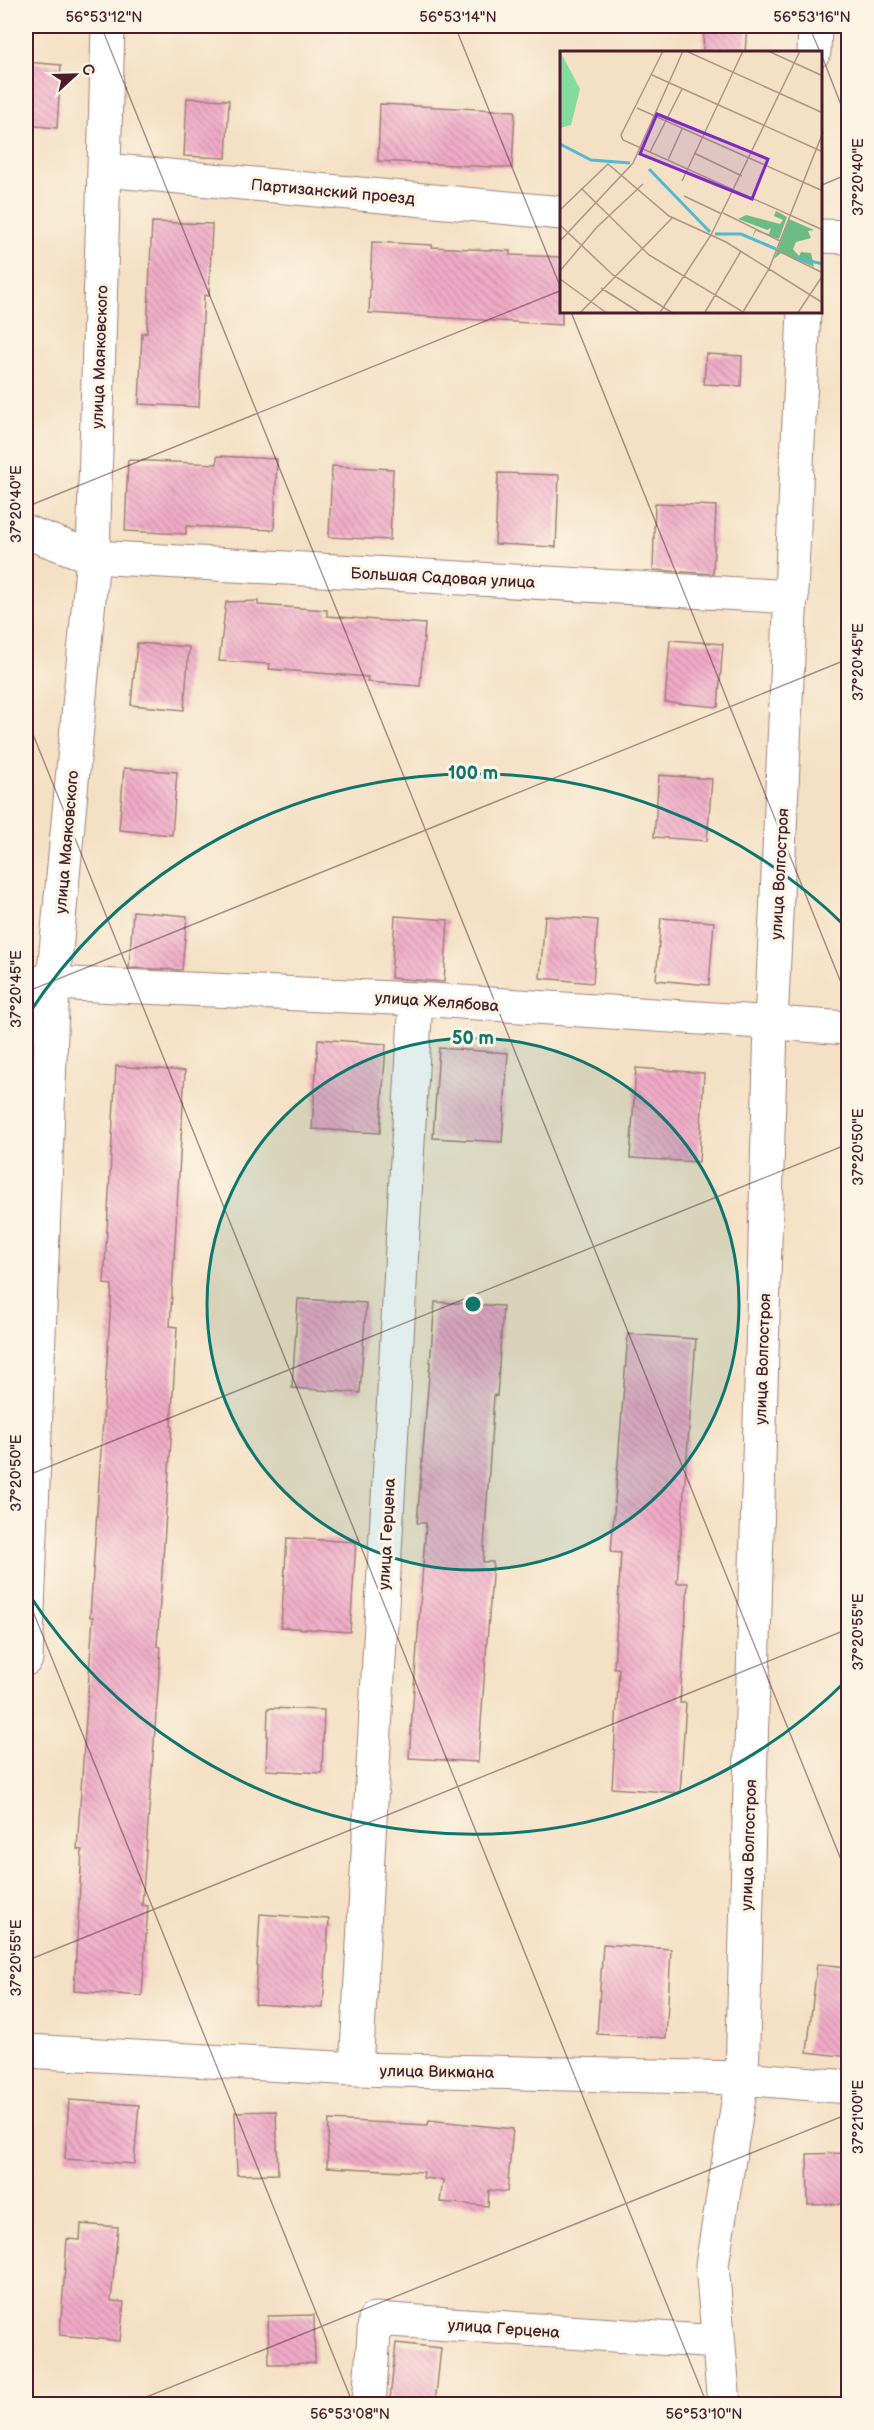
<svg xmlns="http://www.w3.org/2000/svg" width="874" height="2430" viewBox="0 0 874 2430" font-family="'Balsamiq Sans',sans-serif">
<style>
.building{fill:url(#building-back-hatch)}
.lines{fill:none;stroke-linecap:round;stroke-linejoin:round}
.minor-casing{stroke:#9f8078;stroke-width:35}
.minor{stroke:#fff;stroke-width:33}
.ticks{fill:none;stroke:#4a1f2b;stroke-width:1.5;stroke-opacity:0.45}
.ring{fill:none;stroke:#0f766e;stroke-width:3}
.labels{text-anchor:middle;stroke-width:6;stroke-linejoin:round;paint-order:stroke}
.street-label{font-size:16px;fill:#4a1f2b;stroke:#fcf5e5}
.inset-river{fill:none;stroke:#51bace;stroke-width:3}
.inset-road{fill:none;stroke:#b09387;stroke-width:1.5}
.view{fill:#7b2cbf;fill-opacity:0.15;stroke:#7b2cbf;stroke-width:3}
.inset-edge{fill:none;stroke:#4a1f2b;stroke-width:3}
.centre{fill:#0f766e;stroke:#fcf5e5;stroke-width:3}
.ring-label{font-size:18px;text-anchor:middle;font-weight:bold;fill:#0f766e;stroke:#fcf5e5;stroke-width:6;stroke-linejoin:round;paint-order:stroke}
.neatline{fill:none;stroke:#4a1f2b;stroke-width:2}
.ticks-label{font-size:15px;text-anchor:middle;fill:#4a1f2b}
</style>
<defs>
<pattern id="building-back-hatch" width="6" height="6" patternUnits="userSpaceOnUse" patternTransform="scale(1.5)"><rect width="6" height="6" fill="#f1abc8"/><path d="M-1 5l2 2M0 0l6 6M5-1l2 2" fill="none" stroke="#c58ba3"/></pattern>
</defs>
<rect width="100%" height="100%" fill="#fcf5e5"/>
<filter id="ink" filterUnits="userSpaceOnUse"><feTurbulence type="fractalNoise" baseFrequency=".0167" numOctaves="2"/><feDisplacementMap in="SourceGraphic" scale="12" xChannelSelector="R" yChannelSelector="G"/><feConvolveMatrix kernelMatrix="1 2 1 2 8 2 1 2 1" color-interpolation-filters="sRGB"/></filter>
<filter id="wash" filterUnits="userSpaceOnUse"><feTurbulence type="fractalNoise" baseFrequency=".008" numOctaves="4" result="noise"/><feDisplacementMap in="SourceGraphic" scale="24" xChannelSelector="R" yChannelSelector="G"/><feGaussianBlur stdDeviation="1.35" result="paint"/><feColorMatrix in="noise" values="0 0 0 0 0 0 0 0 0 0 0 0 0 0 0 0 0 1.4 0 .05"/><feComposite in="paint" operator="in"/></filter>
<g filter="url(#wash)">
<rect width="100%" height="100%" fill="#f4e0c4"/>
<g id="blocks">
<path class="building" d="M704,26H747L745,52H703Z
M26,62L61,65L57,128L26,125Z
M187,98L229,100L226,158L184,156Z
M380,104L515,111L512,168L378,161Z
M152,222L212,224L209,296L204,295L199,407L139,404L142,333H147Z
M372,242L432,245V247L510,251V255L562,257V325L369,313Z
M706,354L742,356L741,386L704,384Z
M217,456L277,459L274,530L186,526V534L125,531L128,460L217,464Z
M332,466L393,469L390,540L329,537Z
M498,473L559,475L556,547L495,544Z
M655,503L716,506L713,574L653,570Z
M258,601V605L327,610V616L425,624L420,686L367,682L368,677L269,669L270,664L219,661L226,602Z
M670,640L723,644L718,707L665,702Z
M137,643L189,647L184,710L131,705Z
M124,768L177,772L172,835L119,830Z
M659,775L712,779L707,841L654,837Z
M133,911L187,916L182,970L129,968Z
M395,916L448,920L444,982L391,978Z
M545,916L598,920L593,983L540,978Z
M661,918L714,922L709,985L656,980Z
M318,1039L386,1044L380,1133L312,1129Z
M439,1048L508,1053L502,1142L433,1138Z
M116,1066L185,1071L170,1326L177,1327L171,1426H172L157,1646L161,1647L142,1905L148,1906L142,1996L74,1991L82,1850L77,1849L93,1617H90L112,1285L104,1284Z
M636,1068L704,1073L699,1162L630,1158Z
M298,1299L366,1303L360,1393L292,1388Z
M435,1302L503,1306L497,1396L494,1395L483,1562H493L478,1762L409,1758L426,1523H417Z
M628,1334L696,1339L677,1583H688L680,1703H686L680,1793L612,1788L619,1668H614L621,1553L611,1552Z
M287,1538L356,1542L350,1632L281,1627Z
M268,1708L324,1710L322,1773L266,1770Z
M260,1914L329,1919L323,2008L255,2004Z
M603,1944L671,1949L666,2038L597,2034Z
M817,1964L849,1967V2057L807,2052Z
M69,2100L139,2105L134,2164L65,2159Z
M276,2111L278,2174L237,2175L235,2112Z
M329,2120L428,2125L429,2120L513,2129L507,2192L489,2190L488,2206L440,2202L443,2180L423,2178L424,2172L327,2167Z
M849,2153V2204L808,2205L807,2154Z
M81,2224L118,2227L111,2301L124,2302L120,2341L60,2335L67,2239L80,2240Z
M314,2315L315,2363L269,2364L268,2316Z
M396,2343L441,2348L435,2404L390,2399Z"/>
</g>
</g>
<g filter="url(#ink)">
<use href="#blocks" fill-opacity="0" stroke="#9f8078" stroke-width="1.5"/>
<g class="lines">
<g class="minor-casing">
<path id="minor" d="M814,52L815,26
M105,170L562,213
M822,236L848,237
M26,532L93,557L792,597
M26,982L416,999L848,1028
M26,1659L53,983L93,557L108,26
M26,2051L356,2069L742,2078L848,2087
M356,2069L416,999
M369,2404L375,2319L718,2342
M724,2404L712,2265L742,2078L771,1024L804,312"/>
</g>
<use href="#minor" class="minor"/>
</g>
</g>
<path class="ticks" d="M101,26L848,1877M455,26L562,291M809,26L820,52M822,56L848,123M822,185L848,174M571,312L848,1000M26,507L562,290M26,717L707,2404M26,992L848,659M26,1476L848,1144M26,1594L353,2404M26,1961L848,1629M129,2404L848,2114"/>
<circle cx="473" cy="1304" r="266" fill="#0f766e" fill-opacity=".12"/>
<g class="ring">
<circle cx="473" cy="1304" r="266"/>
<path d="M848 1679A531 531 0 0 1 28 1593M28 1015A531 531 0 0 1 848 929"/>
</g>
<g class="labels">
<g class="street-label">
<text transform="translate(333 191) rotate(5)" y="6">Партизанский проезд</text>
<text transform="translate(99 357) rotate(-88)" y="6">улица Маяковского</text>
<text transform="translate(443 577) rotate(3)" y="6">Большая Садовая улица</text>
<text transform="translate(66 842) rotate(-85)" y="6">улица Маяковского</text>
<text transform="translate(779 874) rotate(-87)" y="6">улица Волгостроя</text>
<text transform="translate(437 1001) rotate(4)" y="6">улица Желябова</text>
<text transform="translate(762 1359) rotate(-88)" y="6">улица Волгостроя</text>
<text transform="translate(386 1534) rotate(-87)" y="6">улица Герцена</text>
<text transform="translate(748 1845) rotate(-88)" y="6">улица Волгостроя</text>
<text transform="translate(437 2071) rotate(1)" y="6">улица Викмана</text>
<text transform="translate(504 2328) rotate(4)" y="6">улица Герцена</text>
</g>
</g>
<g transform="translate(560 51)">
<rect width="262" height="262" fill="#f4e0c4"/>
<path d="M216,160L227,166L219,188L196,180L192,187L195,179L209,183L211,177L207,179L178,168L186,164L220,173L223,169L214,165ZM229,168L254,179L248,180L251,187L236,191L233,198L239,205L241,201L251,202L254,216L221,202L214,208Z" fill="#6cbb85"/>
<path d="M0,0L20,38L11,74L0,77Z" fill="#85db9e"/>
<path class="inset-river" d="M0,93L31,109L70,112M89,118L150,181M155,183H181L216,198M237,207L263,213"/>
<path class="inset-road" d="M103,0L61,84L63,89L263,179M126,0L263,62M208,0L263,25M92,24L263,101M77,57L263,140M90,101L122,38M134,102L182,125M108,109L122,78M122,130L183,0M21,137L89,204L183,261L209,218L263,81M124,145L162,163M0,159L48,113L109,165L166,191L263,252M163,162L220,190M0,174L53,224L114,263M0,190L73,112L123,0M216,199L263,222M0,220L37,176L83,133M0,228L48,263M41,237L82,263M19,263L112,167M99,263L151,184L240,0M144,263L181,200M237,263L263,224"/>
<path class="view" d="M97,63L208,108L192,148L80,103Z"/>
<rect width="262" height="262" class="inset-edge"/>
</g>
<circle cx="473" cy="1304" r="9" class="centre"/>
<g class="ring-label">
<text x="473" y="779">100 m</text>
<text x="473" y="1044">50 m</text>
</g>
<rect width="874" height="2430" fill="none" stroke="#fcf5e5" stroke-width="66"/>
<g transform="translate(75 75) rotate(68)" stroke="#fcf5e5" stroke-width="4.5" paint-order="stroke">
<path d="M0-4.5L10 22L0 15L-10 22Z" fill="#4a1f2b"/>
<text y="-9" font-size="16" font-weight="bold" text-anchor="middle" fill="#4a1f2b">С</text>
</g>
<rect x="33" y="33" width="808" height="2364" class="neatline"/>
<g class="ticks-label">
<text x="104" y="22">56°53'12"N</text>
<text x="458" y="22">56°53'14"N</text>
<text x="812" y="22">56°53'16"N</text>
<text transform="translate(858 177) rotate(-90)" y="5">37°20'40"E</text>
<text transform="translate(16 504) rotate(-90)" y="5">37°20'40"E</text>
<text transform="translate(858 662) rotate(-90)" y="5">37°20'45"E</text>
<text transform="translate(16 989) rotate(-90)" y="5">37°20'45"E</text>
<text transform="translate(858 1147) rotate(-90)" y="5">37°20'50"E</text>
<text transform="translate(16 1473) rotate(-90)" y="5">37°20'50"E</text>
<text transform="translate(858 1632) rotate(-90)" y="5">37°20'55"E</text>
<text transform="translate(16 1958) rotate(-90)" y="5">37°20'55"E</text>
<text transform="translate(858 2117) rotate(-90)" y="5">37°21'00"E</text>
<text x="350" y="2419">56°53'08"N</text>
<text x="704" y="2419">56°53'10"N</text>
</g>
</svg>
